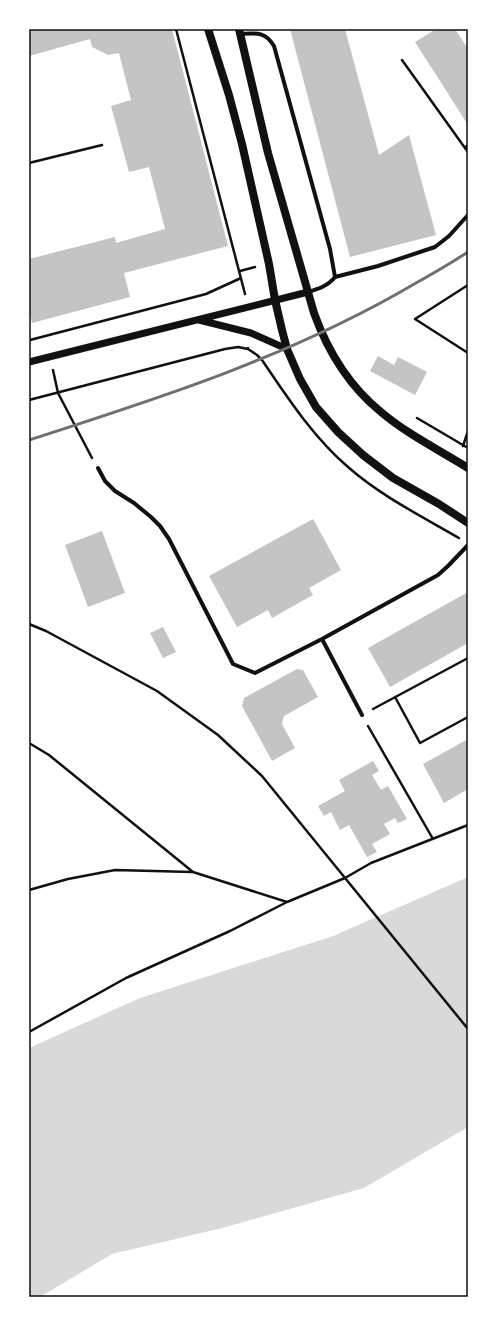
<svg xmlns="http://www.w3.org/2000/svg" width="497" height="1326" viewBox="0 0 497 1326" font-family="Lato,sans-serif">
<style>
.water{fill:#d9d9d9}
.building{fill:#c4c4c4}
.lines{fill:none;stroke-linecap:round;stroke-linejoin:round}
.path{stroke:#111;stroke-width:2.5}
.minor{stroke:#111;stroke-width:4}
.tertiary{stroke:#111;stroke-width:7}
.secondary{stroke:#111;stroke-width:8}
.rail{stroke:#707070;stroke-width:3}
.neatline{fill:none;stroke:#111;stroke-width:1.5}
</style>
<rect width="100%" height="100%" fill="#fff"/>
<path class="water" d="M468,877V1127L364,1188L222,1228L112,1254L40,1297H29V1048L140,998L333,936Z"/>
<path class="building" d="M29,29H172L228,246L124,273L130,297L32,323L29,309V259L115,237L116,243L165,229L149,167L129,172L111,106L131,100L119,53L108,55L92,47L90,39L29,56Z
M290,29H345L379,155L409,135L436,235L350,257Z
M436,29H455L468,49V125L415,42Z
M378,356L394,365L398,357L427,372L415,395L370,371Z
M313,519L341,570L309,588L313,595L272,618L268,610L237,627L209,576Z
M102,531L125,593L88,607L65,545Z
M468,592V643L390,687L368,648Z
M163,627L176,652L163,658L150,633Z
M297,669L303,670L318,697L284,716L282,724L295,748L272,761L242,706L244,698Z
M468,739V789L444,803L423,764Z
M373,761L379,771L372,775L381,790L388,786L407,819L398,823L395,818L384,824L390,834L372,844L377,852L367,857L349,825L340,830L331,812L324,816L318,806L345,791L339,780Z"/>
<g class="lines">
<path class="path" d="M176,29L245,294
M402,60L465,148
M468,145L465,148L468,152
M29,163L102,145
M240,271L255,267
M468,285L415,319L468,353
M30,340L206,294L241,278
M248,348V349L257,355L262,360C287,397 313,437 348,467C381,496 421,516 459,538
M53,370L58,393L92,458
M29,400L225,349L238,347L248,349
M417,418L468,448
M463,446L468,431
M29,624L46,631L157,691L218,735L262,776L468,1029
M395,697L420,743L468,717
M373,709L468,658
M368,726L433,839
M29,743L49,755L193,872L287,902
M29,890L68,879L115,870L192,872
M29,1032L126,978L230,931L287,902L345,878L371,863L468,825"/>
<path class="minor" d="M240,34C256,33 265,31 274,46L330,249L335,277
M308,292C318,289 328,286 335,277L378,266L435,247L449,236L468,215
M98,468L105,481L115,491L134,503L151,517L160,526L169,539L233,664L255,673L322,639L438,575L448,566L468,545
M322,639L362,715"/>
<path class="tertiary" d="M199,320L251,333L287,349
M29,362L308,292"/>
<path class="secondary" d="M208,29L229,95L242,144L269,264L275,300L282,330L287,349L300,379L316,407L338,432L363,455L393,478L439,504L468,523
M239,29L268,153L314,313C328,352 349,386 381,412C407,434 439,450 468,468"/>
<path class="rail" d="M29,440C163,397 294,355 416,283C434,273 451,263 468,252"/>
</g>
<rect width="497" height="1326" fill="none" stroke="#ffffff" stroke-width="60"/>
<rect x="30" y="30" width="437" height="1266" class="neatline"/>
</svg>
